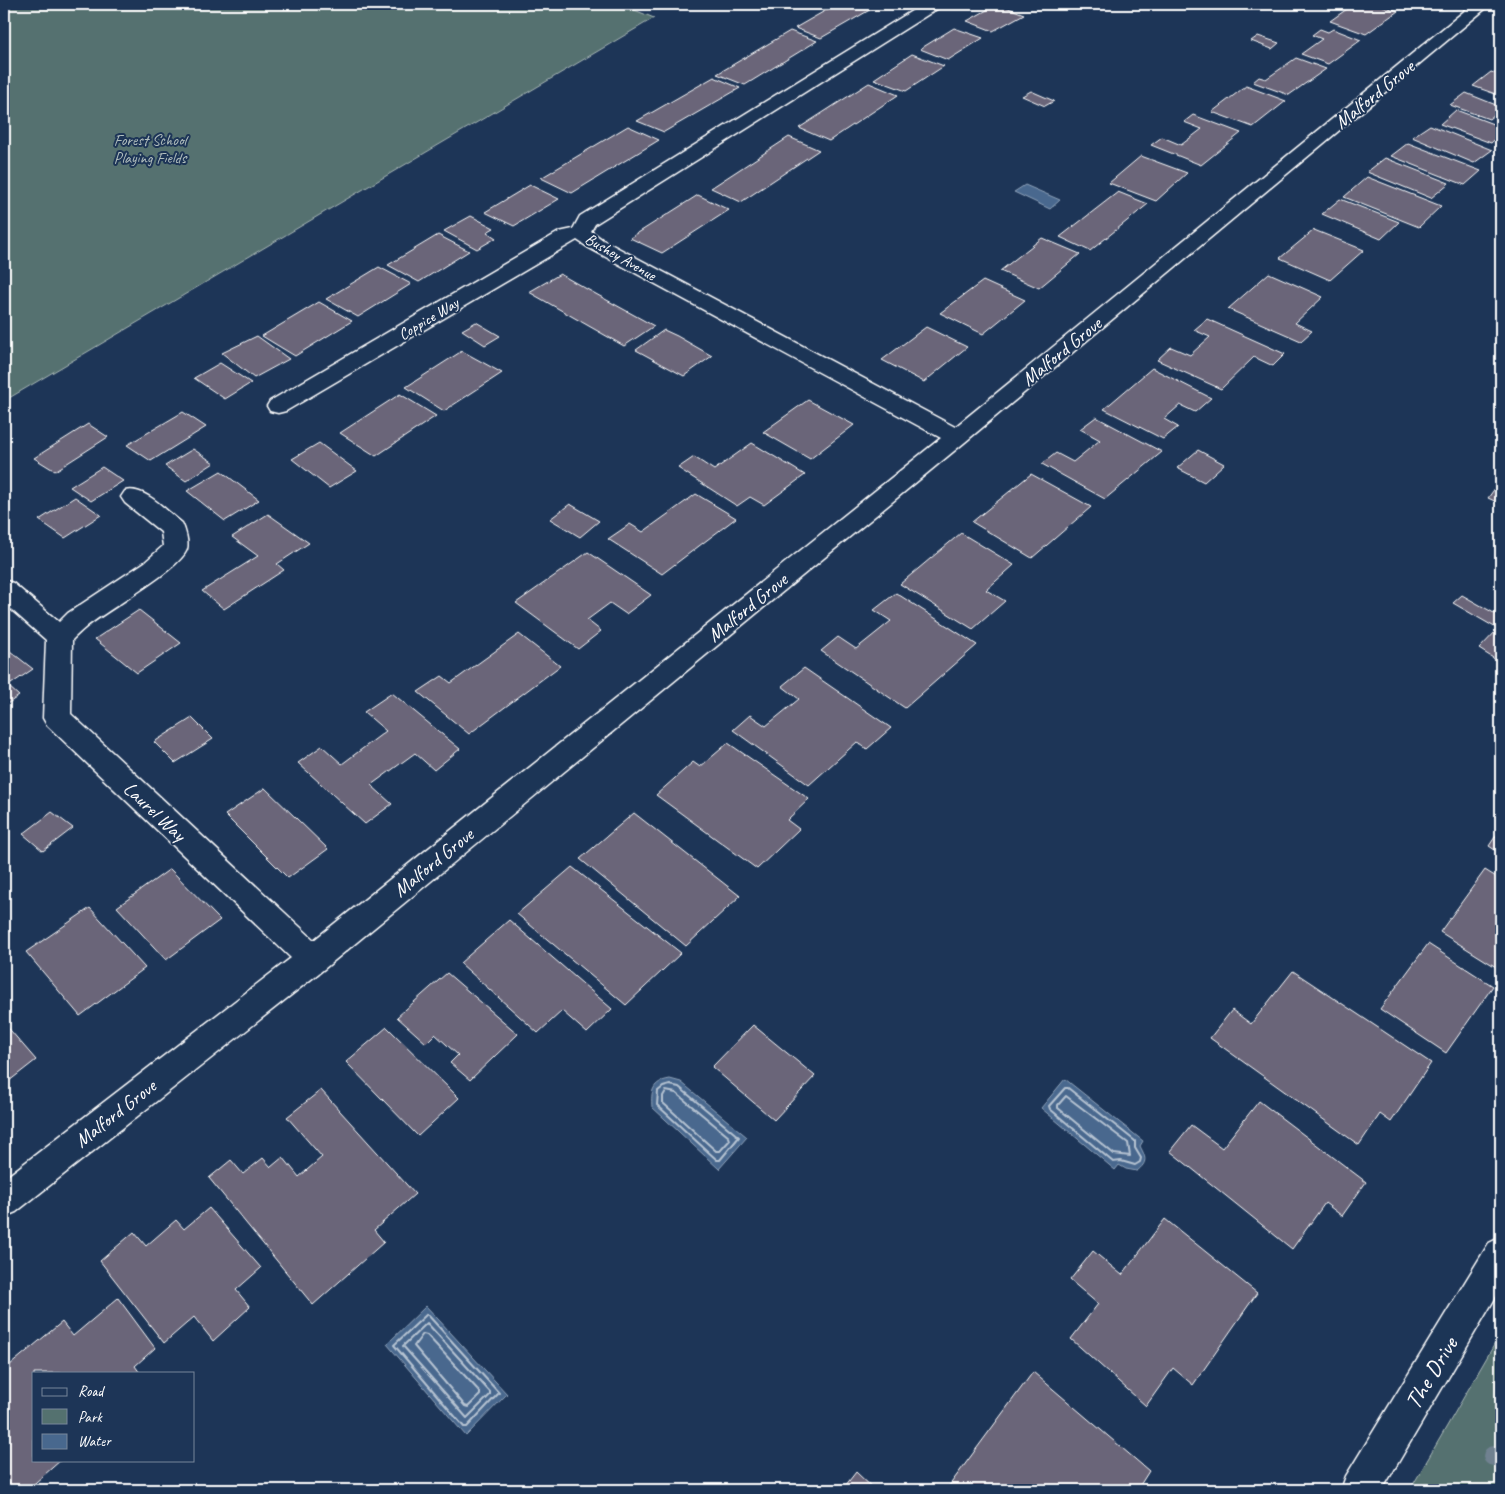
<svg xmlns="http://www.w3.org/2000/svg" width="1505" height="1494" viewBox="0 0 1505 1494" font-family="Caveat,sans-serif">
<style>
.green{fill:#54716f;stroke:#aab8b7}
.water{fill:#48688e;stroke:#91a4bb}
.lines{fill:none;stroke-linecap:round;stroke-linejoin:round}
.shore{stroke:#b6c3d2;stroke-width:2}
.building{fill:#6a6579;stroke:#fff}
.minor-casing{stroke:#fff;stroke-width:3}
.minor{fill:#1d3557;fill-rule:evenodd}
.tree{fill:#6f8190}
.labels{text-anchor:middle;stroke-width:4;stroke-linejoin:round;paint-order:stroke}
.far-park-label{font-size:16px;fill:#b2bfbe;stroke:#1d3557}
.far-street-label{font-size:16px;fill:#fff;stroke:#1d3557}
.street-label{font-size:20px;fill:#fff;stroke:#1d3557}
.near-street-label{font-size:24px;fill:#fff;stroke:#1d3557}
</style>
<rect width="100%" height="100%" fill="#1d3557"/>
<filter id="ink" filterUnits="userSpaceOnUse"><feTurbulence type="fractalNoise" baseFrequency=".02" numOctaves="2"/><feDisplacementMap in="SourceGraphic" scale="10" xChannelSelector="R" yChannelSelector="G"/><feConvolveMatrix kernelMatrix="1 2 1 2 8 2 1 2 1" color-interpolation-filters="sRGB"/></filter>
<g filter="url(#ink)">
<path class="green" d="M4,4H620L654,18L4,401Z
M1501,1333V1490H1410Z"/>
<path class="water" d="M1025,185L1060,200L1050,209L1014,192Z
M670,1079L681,1082L747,1137L719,1169L652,1107C651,1091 652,1082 670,1079Z
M1065,1079L1143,1141L1140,1146C1146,1158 1148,1162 1137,1171L1126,1169L1119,1165L1115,1170L1041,1108Z
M426,1306L507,1394L466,1436L387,1344Z"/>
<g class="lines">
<path class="shore" d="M670,1085L679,1087L739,1137L720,1160H717L657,1105L658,1091L663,1087Z
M1065,1088H1068L1135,1141V1148L1141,1158L1140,1162L1135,1165L1121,1161L1113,1162L1050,1109L1049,1106Z
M666,1091L676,1093L729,1137L730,1140L720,1151H716L663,1103V1096Z
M1066,1096L1128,1143L1130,1156L1114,1154L1058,1108V1105Z
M427,1314L499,1393L467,1427H464L394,1345Z
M427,1323L490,1392V1395L467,1418L403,1346Z
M423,1334L427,1335L480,1392V1395L468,1407L465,1406L414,1346Z"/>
</g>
<path class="building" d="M837,4H880L821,38L795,28Z
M998,4L1024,14L993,31L967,21Z
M1354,4H1377L1398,11L1366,34L1330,21Z
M954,28L983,38L948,60L920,49Z
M1320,29L1328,32L1333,29L1361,40L1328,64L1301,54L1322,39L1312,35Z
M790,31L817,41L745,85L717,74Z
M1258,36L1279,43L1272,49L1251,41Z
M912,54L944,66L906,91L874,79Z
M1296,58L1326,69L1289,95L1253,82L1259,77L1266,79Z
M1491,72L1501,75V96L1473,86Z
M714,77L740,88L664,132L637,121Z
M869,83L898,95L829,141L799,128Z
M1246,86L1286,101L1253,127L1212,112Z
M1031,91L1054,101L1045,106L1022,96Z
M1466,93L1501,107V109L1489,119L1450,105Z
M1456,110L1501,127V134L1491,143L1440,124Z
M1193,115L1241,133L1201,165L1151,145L1162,137L1181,145L1202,129L1184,122Z
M1430,125L1492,150L1474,163L1412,137Z
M628,126L659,140L572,193L541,178Z
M789,137L819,150L741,202L711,188Z
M1408,143L1481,171L1465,185L1391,156Z
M1141,156L1187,173L1156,201L1109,183Z
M1385,158L1449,183L1431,198L1367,172Z
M1367,177L1441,206L1419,227L1344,197Z
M530,185L559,199L514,226L485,212Z
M1118,192L1148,204L1090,251L1060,237Z
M698,195L729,210L662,253L630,238Z
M1340,199L1399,222L1381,239L1322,214Z
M471,216L494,228L487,232L496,238L477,249L444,231Z
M1314,230L1364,250L1330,280L1280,258Z
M438,235L469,251L419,282L388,265Z
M1042,238L1080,254L1039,288L1000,271Z
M379,267L411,284L358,317L326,299Z
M1269,273L1323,297L1295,323L1312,331L1301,341L1228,309Z
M560,274L574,282L654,326L624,346L529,292Z
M983,281L1025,300L983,334L940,313Z
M319,302L352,321L295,356L262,336Z
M1207,319L1285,354L1273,366L1254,357L1221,389L1157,360L1171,347L1190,355L1210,337L1194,330Z
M476,322L500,336L485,345L462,330Z
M926,327L967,347L924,382L882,360Z
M664,330L677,336L712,356L684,376L636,350Z
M257,336L289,359L254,378L222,353Z
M462,351L502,373L444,411L406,387Z
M220,363L251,383L225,399L194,378Z
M1152,368L1211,398L1195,412L1180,405L1164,419L1178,427L1163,439L1104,409Z
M400,394L436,416L376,456L340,433Z
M808,400L854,425L810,459L763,432Z
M183,412L206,427L151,461L127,445Z
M1096,417L1162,452L1105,499L1042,464L1056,453L1073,462L1100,440L1080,429Z
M88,424L108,437L55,471L34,458Z
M319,443L357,471L329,488L292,459Z
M752,443L805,475L764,505L750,497L737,506L678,468L694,457L714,470Z
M193,449L214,463L186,481L165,466Z
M1198,450L1224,464L1204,482L1177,468Z
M102,467L123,481L91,501L70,487Z
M221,471L259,500L225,521L187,491Z
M1031,474L1091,507L1032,558L972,522Z
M1501,480V504L1488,498Z
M696,494L736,518L662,574L608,539L630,524L643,532Z
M75,497L101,515L65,538L39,520Z
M570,504L599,521L580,537L550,519Z
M268,514L309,543L277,564L284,570L224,609L202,591L258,556L232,537Z
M961,533L1014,565L986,590L1005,601L973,629L900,584Z
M588,552L651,595L626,614L610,603L587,620L601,631L578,649L516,603Z
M896,593L977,645L905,708L821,651L838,637L856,649L891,621L874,610Z
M1462,595L1501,617V663L1479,649L1498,629L1453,603Z
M139,610L181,643L137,673L95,639Z
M519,634L560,666L469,734L418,692L442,676L451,683Z
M10,651L33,669L8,686L19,696L4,706V655Z
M804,668L891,728L867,749L857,742L809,785L733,730L750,715L766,726L799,699L782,686Z
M392,693L460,749L434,770L415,753L371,785L392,804L365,824L298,763L322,746L342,764L386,731L364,712Z
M192,718L213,739L175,763L154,742Z
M728,743L809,799L787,820L799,829L757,869L656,795L693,762L700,767Z
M265,788L328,849L288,878L225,815Z
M52,812L73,828L43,851L23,834Z
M634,813L740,896L686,946L580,859Z
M1501,828V854L1489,846Z
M572,867L681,953L626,1005L517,914Z
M170,869L220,920L166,960L117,907Z
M1485,870L1501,880V959L1496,967L1440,932Z
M90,908L145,968L80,1016L26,952Z
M509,920L612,1009L587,1033L562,1011L538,1033L460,963Z
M1428,944L1493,986L1446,1053L1380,1009Z
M1293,971L1431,1063L1391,1122L1380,1114L1359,1145L1210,1038L1232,1010L1251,1024Z
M447,973L518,1034L470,1080L450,1063L458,1055L435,1034L426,1043L397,1017Z
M4,1023L36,1060L4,1085Z
M753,1025L815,1076L774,1120L712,1067Z
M387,1027L459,1098L418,1136L346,1062Z
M321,1090L415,1194L374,1230L384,1242L313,1305L209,1178L231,1160L243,1174L263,1158L271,1167L283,1157L299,1177L322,1157L287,1117Z
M1259,1101L1366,1182L1342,1216L1325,1203L1292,1249L1170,1151L1191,1125L1222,1148Z
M209,1208L261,1268L236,1290L250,1307L213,1341L194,1317L164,1343L100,1261L134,1232L146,1246L176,1220L184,1229Z
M1165,1219L1257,1293L1193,1385L1173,1368L1146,1406L1071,1339L1098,1304L1070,1280L1093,1251L1122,1275Z
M118,1298L155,1348L135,1366L140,1373H34V1460H61L27,1490H14L4,1475V1370L62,1322L73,1336Z
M1033,1372L1149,1471L1137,1490H946Z
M856,1472L875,1490H842Z"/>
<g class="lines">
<g class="minor-casing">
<path id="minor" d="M923,4H942L940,7L595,224L591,231L603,240L955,427L1473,4H1491L965,442L324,969L16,1212L4,1217V1179L291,958L47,725L43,718L46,640L4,603V580L13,583L59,622L68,613L145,562L163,546L161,532L125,503L121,497L125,491C145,486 166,511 182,523C185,529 189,542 187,549C180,570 105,611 86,627C81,631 76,636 72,640L71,714L314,940L941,438L589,248L577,240L286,411L278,413L270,411L267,406L270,401L559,232L573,229L580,216Z
M1501,1237V1288L1382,1490H1341L1346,1476L1489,1243Z"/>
</g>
<use href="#minor" class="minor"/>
</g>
<circle class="tree" cx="1493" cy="1456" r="10"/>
</g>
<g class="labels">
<g class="far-park-label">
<text x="150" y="145">Forest School<tspan x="150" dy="18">Playing Fields</tspan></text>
</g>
<g class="far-street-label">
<text transform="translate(621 256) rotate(30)" y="6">Bushey Avenue</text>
<text transform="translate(428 318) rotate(-31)" y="6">Coppice Way</text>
</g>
<g class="street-label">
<text transform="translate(1374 94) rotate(-39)" y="7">Malford Grove</text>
<text transform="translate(1061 351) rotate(-39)" y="7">Malford Grove</text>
<text transform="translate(747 607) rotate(-39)" y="7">Malford Grove</text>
<text transform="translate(155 811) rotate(43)" y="7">Laurel Way</text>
<text transform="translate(433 862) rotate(-39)" y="7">Malford Grove</text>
<text transform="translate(115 1113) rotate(-38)" y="7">Malford Grove</text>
</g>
<g class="near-street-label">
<text transform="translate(1431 1373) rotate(-59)" y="8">The Drive</text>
</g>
</g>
<rect width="1505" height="1494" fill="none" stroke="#1d3557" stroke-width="20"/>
<rect x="10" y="10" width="1485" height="1474" fill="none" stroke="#fff" stroke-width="2" filter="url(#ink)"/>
<rect x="32" y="1372" width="162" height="90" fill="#1d3557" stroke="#77869a"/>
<rect x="42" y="1388" width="25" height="8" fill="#1d3557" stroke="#77869a"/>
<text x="78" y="1396" font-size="15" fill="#ffffff">Road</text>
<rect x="42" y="1409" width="25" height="15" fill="#54716f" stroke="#77869a"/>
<text x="78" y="1422" font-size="15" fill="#ffffff">Park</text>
<rect x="42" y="1434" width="25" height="15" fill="#48688e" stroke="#77869a"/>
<text x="78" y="1446" font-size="15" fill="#ffffff">Water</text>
</svg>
